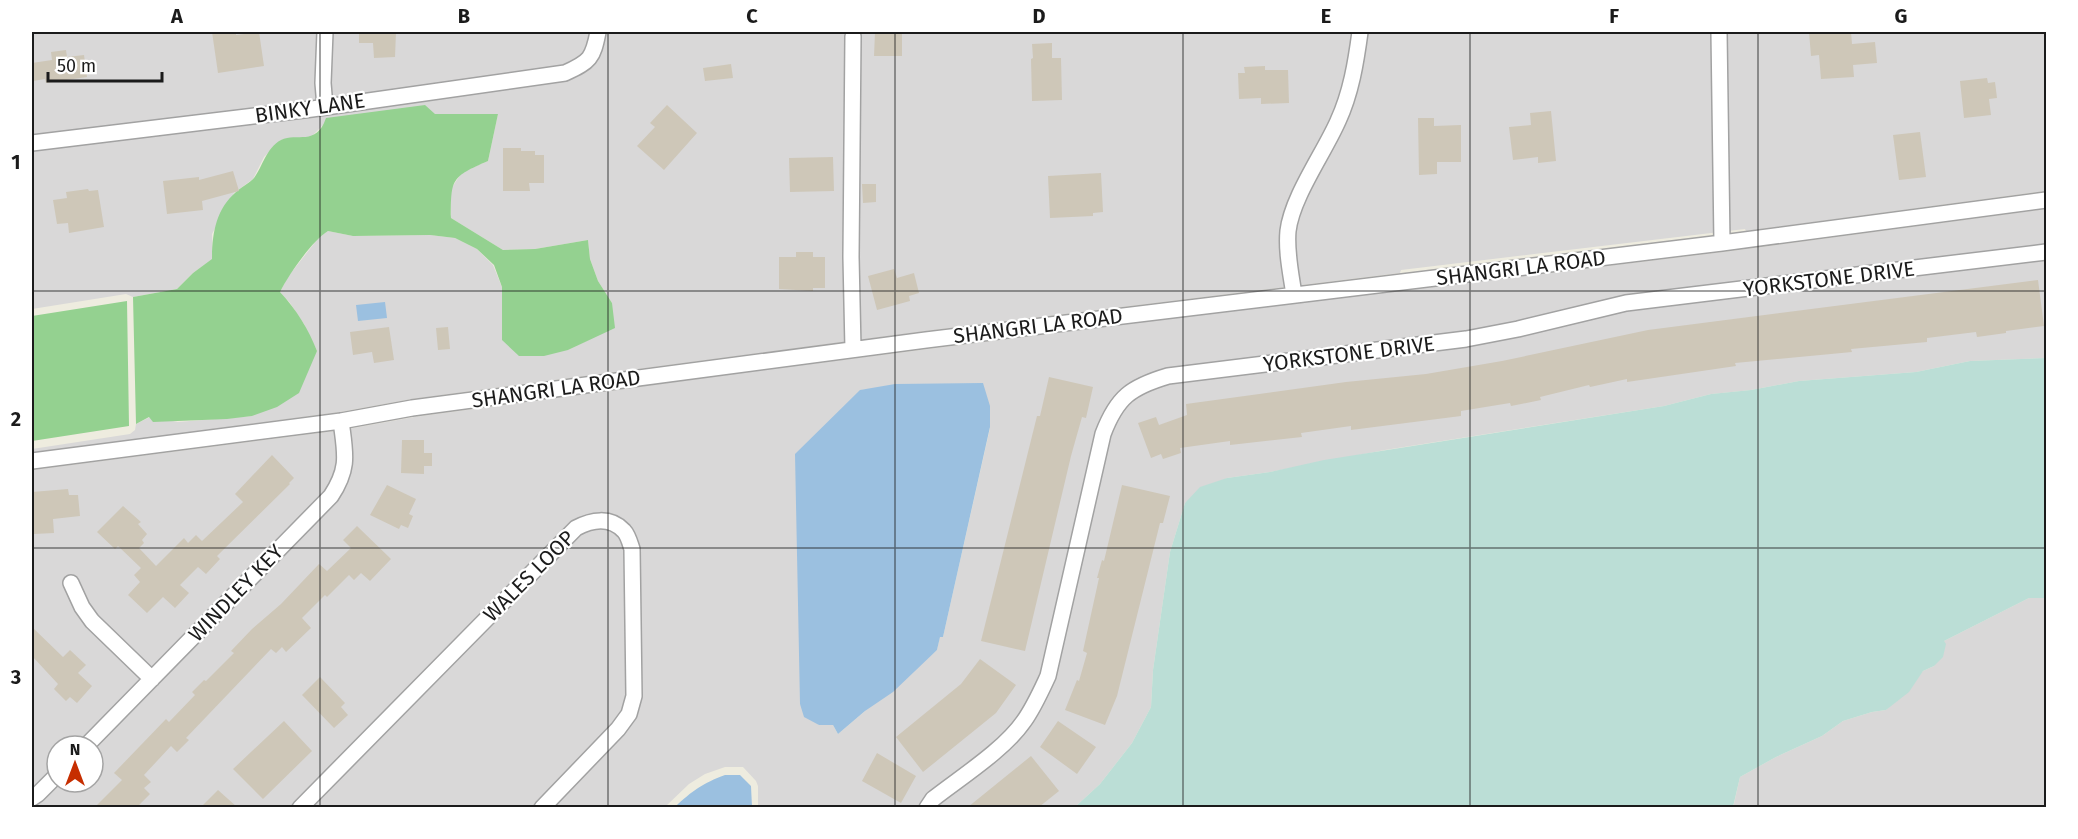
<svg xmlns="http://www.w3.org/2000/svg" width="2078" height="839" viewBox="0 0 2078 839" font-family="'Fira Sans',sans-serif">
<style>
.residential{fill:#d9d8d8;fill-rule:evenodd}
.forest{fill:#94d190}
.wetland{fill:#bbded6}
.water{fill:#9bc0e0}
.building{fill:#cec7b8}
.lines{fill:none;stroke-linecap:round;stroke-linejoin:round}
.minor-casing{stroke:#a2a2a2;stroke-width:18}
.minor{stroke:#fff;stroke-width:15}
.grid{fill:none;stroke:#1b1b1b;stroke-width:1.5;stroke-opacity:0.55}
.labels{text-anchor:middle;stroke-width:4.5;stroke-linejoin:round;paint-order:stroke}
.street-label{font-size:21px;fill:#1b1b1b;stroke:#fff}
.neatline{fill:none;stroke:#1b1b1b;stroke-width:2}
.grid-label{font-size:20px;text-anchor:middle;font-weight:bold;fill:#1b1b1b}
</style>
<rect width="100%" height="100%" fill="#eeecdf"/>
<path class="residential" d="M32,32H2046V191L1746,231L1745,229L1401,270L1400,273L926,331L412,399L340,412L32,453V449L130,434L135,430L136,424L150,417L178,422L252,416L317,351L304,324L290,303L280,292L287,278L320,236L328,231L353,236L430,235L455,238L477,249L493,265L502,287V340L568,350L590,339L612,303L598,281L590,259L588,240L535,249L503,250L451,218V189L462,172L488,161L498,114H435L325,123L311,137L281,140L264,157L253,179L234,193L212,234L213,259L193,273L177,289L133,297L126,294L32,309Z
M2046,209V358L1970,361L1916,372L1799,381L1751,390L1711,394L1664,406L1385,450L1270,472L1227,478L1185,503L1170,552L1153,670L1151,707L1132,743L1100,784L1075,807H758V786L756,781L743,767H725L705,774L689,784L665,807H32V470L342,430L414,417L779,368L1101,327L1731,251ZM871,389L990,428L943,637L940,636L937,650L838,734L833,725H819L800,704V650L861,390ZM57,746H93V782H57Z
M2029,598H2046V807L1733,808L1740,777L1776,757L1822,736L1843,721L1872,712L1886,710L1923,671L1934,666L1944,641Z"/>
<path class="forest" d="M425,105L435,114H498L488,161C451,177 451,179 451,218L503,250L535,249L588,240L590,259L598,281L612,303L615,328L568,350L544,356H519L502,340V287L494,265L477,249L455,238L430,235L353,236L328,231C312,241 289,274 280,292C296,309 309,330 317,351L299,393L277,407L252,416L227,419L153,422L149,417L136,424L133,297L177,289L193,273L212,259C212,234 216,209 236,192C241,187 250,183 254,178C263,166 266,148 281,140C297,132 316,147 326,118Z
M127,301L129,426L32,441V316Z"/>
<path class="wetland" d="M2046,358V598H2029L1944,641L1946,644L1943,657L1934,666L1923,671L1909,692L1886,710L1872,712L1843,721L1822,736L1776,757L1740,777L1733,807H1075L1100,784L1132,743L1151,707L1153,670L1170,552L1185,503L1200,487L1227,478L1270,472L1324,460L1664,406L1711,394L1751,390L1799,381L1916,372L1970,361Z"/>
<path class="water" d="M385,302L387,318L358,321L356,305Z
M983,383L990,406V427L943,637H940L937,650L893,692L865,711L838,734L833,725H819L804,717L800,704L795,454L860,390L895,384Z
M725,775H740L751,786L752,807H675C692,791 703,783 725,775Z"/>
<path class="building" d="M212,32H236V35L259,32L264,66L218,73Z
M359,32H396L395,57L374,58L373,43H359Z
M875,32H902V56H874Z
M1809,32H1851L1852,44L1875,42L1877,63L1853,65L1854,77L1821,79L1819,55L1811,56Z
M1052,43V58H1061L1062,100L1032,101L1031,59L1033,58L1032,44Z
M66,50L67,57L84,55L87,77L46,83L45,79L33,81L32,63L52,60L51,52Z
M731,64L733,78L705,81L703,68Z
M1265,66V70H1288L1289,103L1261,104V98L1239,99L1238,73H1245L1244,67Z
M1987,78L1988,83L1995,82L1997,98L1989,99L1991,115L1964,118L1960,81Z
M667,105L697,133L664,170L637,146L655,127L650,123Z
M1551,111L1556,161L1538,163V157L1513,160L1509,127L1531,125L1530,113Z
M1418,118H1434V126L1461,125V162H1437V174L1419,175Z
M1920,132L1926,177L1899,180L1893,135Z
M503,148H521V151H535V155H544V183H529L530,191H503Z
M833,157L834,191L790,192L789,158Z
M233,171L239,191L202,201L203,210L167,214L163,181L199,177V180Z
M1101,173L1103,212L1093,213V216L1050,218L1048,176Z
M862,184H876V202L863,203Z
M88,189L89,191L98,190L104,227L69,233L68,223L57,224L53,200L67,198L66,192Z
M796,252H813V257H825V288H813V291L779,289V257H796Z
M894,269L897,278L914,273L919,293L909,296L910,301L877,310L868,276Z
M2038,280L2044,326L2006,331V333L1977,337L1976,332L1927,338V342L1851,349L1852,352L1735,363L1736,366L1627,382V379L1590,387L1589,385L1540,397L1541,400L1511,406L1510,403L1461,411V416L1351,430V426L1301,433L1302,437L1230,445V441L1180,448L1181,453L1163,459L1161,454L1151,458L1138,423L1156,417L1159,425L1187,415L1186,404L1346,382L1426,374L1502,361L1648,330Z
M389,327L394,360L374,363L372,352L353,355L350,332Z
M448,327L450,349L438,350L436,328Z
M1049,377L1093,387L1086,418L1082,417L1071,456L1025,651L981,641L1037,416H1040Z
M402,440H424V453H432V466H424V474L401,473Z
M272,455L294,478L289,483L290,484L217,556L220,559L206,574L198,567L180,585L189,593L175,608L163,597L147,613L128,595L140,582L134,575L141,568L118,546L115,549L97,532L123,506L141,522L138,524L147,534L142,540L144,543L139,548L156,566L184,538L188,543L196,535L202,541L243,502L235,494Z
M387,485L416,499L409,514L413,516L408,528L401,525L399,529L370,515Z
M1122,485L1170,496L1163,523H1160L1117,696L1105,725L1065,710L1077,680L1079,681L1087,653L1083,651L1099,578H1097L1102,560L1104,561Z
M68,489L69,495H78L80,516L53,519L54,533L34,534L32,492Z
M357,526L391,559L370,581L361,573L354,580L349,575L327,597L325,595L302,618L311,628L286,652L282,647L276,653L271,649L186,738L189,740L177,752L171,746L144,775L151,782L144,788L150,794L137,807H95L122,780L114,773L166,719L169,722L195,695L192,692L204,680L206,681L234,653L231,651L252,629L281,604L319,564L327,571L351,548L343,540Z
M32,627L63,657L70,650L86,665L78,673L92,686L77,703L70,697L66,701L54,689L58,684L32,656Z
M980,659L1016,685L996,713L923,772L896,737L961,684Z
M320,677L345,703L341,707L348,715L334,728L302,695Z
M284,721L312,751L263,799L233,769Z
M1058,721L1096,747L1077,774L1040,747Z
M877,753L916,776L901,803L862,781Z
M1031,756L1059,791L1039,807H968Z
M218,790L237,807H201Z"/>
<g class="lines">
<g class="minor-casing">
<path id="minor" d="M325,32L323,83L325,107
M1719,32L1722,243
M853,36L851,257L853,349
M32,143L312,109L565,73C590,62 593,58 598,32
M1294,295C1291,274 1286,252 1288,231C1292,197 1324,153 1338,121C1351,93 1356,62 1360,32
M32,461L341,421L412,408L926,340L1722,243L2046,200
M71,583L82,607L92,621L152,679
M86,746L331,496C350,467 345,453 341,421
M32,798L38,794L57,775
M300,808L576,528C591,520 610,516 624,531C628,535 630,543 632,549L634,696L629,714L618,729L542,808
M927,808L933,799C961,777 1004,750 1024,721C1034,707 1041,691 1048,676L1103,434C1117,397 1131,387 1168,376L1466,339L1518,329L1626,303L2046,252"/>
</g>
<use href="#minor" class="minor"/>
</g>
<path class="grid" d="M320,32V808M608,32V808M895,32V808M1183,32V808M1470,32V808M1758,32V808M32,291H2046M32,548H2046"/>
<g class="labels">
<g class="street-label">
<text transform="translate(310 108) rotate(-8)" y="7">BINKY LANE</text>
<text transform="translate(1521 268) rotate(-7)" y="7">SHANGRI LA ROAD</text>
<text transform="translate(1829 279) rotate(-7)" y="7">YORKSTONE DRIVE</text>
<text transform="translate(1038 326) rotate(-7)" y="7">SHANGRI LA ROAD</text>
<text transform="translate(1349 354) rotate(-7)" y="7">YORKSTONE DRIVE</text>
<text transform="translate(556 389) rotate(-8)" y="7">SHANGRI LA ROAD</text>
<text transform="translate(529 576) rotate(-45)" y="7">WALES LOOP</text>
<text transform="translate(236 593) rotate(-46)" y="7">WINDLEY KEY</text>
</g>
</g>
<rect width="2078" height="839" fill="none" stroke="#ffffff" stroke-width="66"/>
<g transform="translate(75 764)"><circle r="28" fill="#ffffff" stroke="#a4a4a4" stroke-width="1.5"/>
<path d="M0-4.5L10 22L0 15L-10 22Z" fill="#c62e00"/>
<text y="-9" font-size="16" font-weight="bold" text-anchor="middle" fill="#1b1b1b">N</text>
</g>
<path d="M48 72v9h114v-9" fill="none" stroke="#1b1b1b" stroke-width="3"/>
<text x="57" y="72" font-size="18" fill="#1b1b1b" stroke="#ffffff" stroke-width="4.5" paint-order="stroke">50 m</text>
<rect x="33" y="33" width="2012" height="773" class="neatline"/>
<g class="grid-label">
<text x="177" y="23">A</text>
<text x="464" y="23">B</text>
<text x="752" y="23">C</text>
<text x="1039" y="23">D</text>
<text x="1326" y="23">E</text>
<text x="1614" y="23">F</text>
<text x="1901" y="23">G</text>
<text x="16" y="169">1</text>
<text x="16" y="426">2</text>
<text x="16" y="684">3</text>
</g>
</svg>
